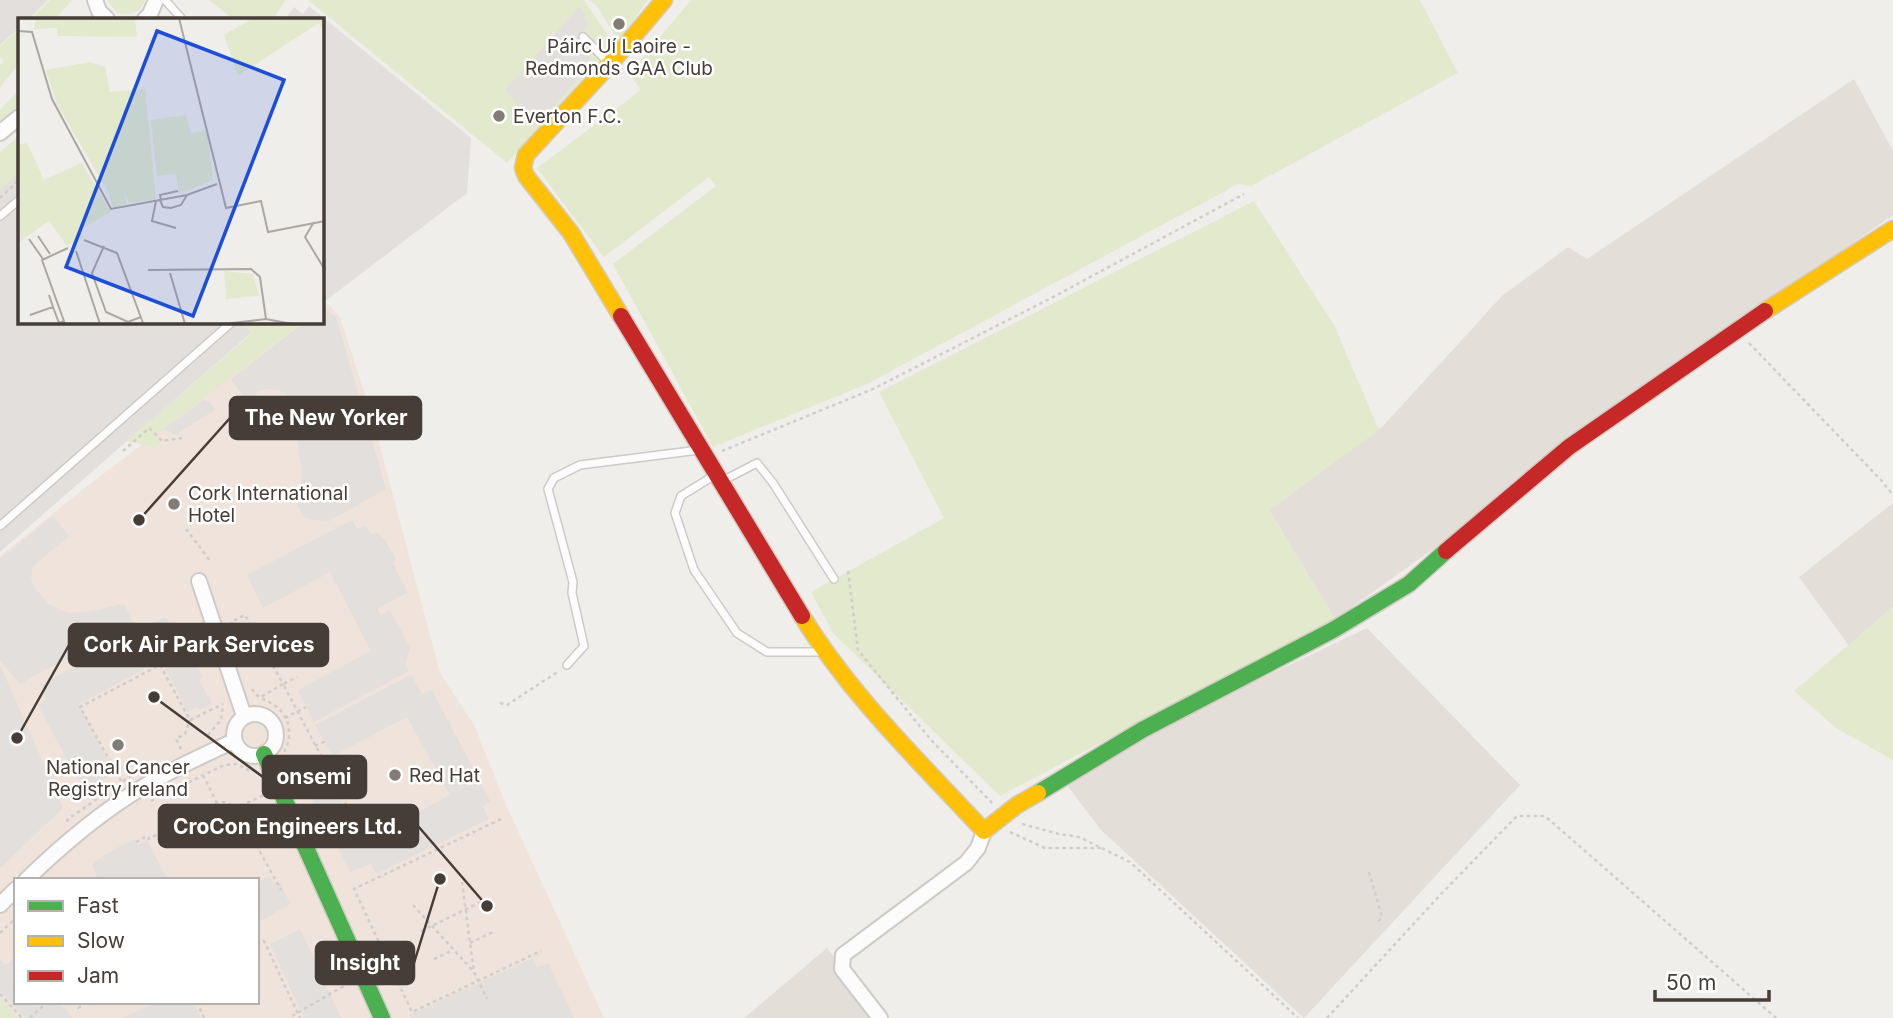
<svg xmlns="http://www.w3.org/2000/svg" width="1893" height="1018" viewBox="0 0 1893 1018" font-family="Inter,sans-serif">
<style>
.residential{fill:#e4ded8}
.commercial{fill:#efe3db;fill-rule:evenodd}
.green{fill:#e3e9cc}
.parking{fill:#e2dfdc}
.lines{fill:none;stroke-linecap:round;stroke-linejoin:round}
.lane-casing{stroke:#cdcac7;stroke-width:10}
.street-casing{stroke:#cdcac7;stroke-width:18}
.fast-casing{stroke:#d1cbc3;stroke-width:19}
.slow-casing{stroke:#d1cbc3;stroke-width:19}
.jam-casing{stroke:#d1cbc3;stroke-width:19}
.path{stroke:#d1cdca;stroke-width:2.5;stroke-dasharray:3.5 3.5;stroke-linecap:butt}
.lane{stroke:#fdfcfc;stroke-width:7}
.street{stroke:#fdfcfc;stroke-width:14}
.fast{stroke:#4caf50;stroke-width:16}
.slow{stroke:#ffc107;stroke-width:16}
.jam{stroke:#c62828;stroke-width:16}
.poi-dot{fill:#827b76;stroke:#fff;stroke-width:2.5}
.labels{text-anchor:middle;stroke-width:5;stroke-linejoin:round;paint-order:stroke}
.poi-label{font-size:19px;fill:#463d37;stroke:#fff;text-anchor:start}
.inset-road{fill:none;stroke:#aca7a3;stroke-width:2}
.view{fill:#1d4ed8;fill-opacity:0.15;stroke:#1d4ed8;stroke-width:3.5}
.inset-edge{fill:none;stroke:#463d37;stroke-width:3.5}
.leader{fill:none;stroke:#463d37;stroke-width:2.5}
.callout-dot{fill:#463d37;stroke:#fff;stroke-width:2.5}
.callout{fill:#463d37;stroke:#463d37;stroke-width:2.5}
.callout-label{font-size:21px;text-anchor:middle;font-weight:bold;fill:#fff}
</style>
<rect width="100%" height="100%" fill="#f0eeeb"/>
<path class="residential" d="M1854,79L1893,151V215L1731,329L1481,515L1335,619L1269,510L1382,427L1502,296L1568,247L1587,259Z
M1893,503V607L1849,646L1799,577Z
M1367,628L1520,785L1304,1018L1100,829L1064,781L1141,736Z
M827,948L884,1018H744Z"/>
<path class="commercial" d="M327,303L340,317L372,416L440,673L474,725L507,807L604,1018H0V556L81,491L303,322H322V308ZM16,880H257V1002H16Z"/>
<path class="green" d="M50,0H72L55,19H31Z
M107,0H145C141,13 130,17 117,13Z
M209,0H286L273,19H233Z
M308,0H584L614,44L507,163Z
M589,0H648L618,41L597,6Z
M691,0H1420L1458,73L1251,186L1238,184L869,383L713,447L613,264L716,186L709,177L604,257L537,168L641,90L629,74Z
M19,29V64L0,87V65L4,62L0,57V46Z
M19,90V104L0,122V110Z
M19,136V172L0,189V152Z
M1254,201L1334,325L1379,430L1269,510L1335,619L1000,796L833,633L811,592L944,518L879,392Z
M246,322H303L157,434L161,443L155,448L127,441L251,334L243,325Z
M1893,607V760L1836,728L1794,691Z
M0,997L19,1018H0Z"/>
<path class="parking" d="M0,0H48L29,19H19V28L0,45Z
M309,6L471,138L467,193L324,302H322V19H285L294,7L303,14Z
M580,6L588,23L585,32L594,44L589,51L591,65L535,126L505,90Z
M19,172V322H257H245L243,325L251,333L0,552V189Z
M323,308L336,317L386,489L327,522L305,518L297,505L302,472L294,419L286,394L279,390L267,389L260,390L248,402L231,379L305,322H322Z
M203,400L210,402L215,410L175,435L164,429Z
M53,516L69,536L33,566L31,578L34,587L48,604L68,613L88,612L124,604L135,626L33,676L21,684L0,661V559Z
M352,520L357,529L365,526L372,534L377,533L385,540L396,559L392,562L408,592L377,609L381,615L390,610L410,648L405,664L409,671L314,722L298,690L371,651L330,572L263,608L247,575Z
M165,617L181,638L203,677L199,680L212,704L200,710L197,707L188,712L161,660L79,704L114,773L84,791L38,705L47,700L40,685Z
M0,665L63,808L0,868Z
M411,675L422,694L432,690L490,801L483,806L489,819L376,874L371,864L350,872L307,789L328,778L362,842L450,795L407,717L333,756L315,725Z
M265,805L278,829L263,837L250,814Z
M134,839L138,845L147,840L168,880H90L97,876L92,865L104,855Z
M270,876L275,885L280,882L290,904L257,923V883Z
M300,929L341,1018H304L270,944Z
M16,956V1002H59L73,1018H25L0,991V959L6,965Z
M533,958L537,968L548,963L574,1018H411L409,1015Z
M156,1002H194L201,1018H123Z"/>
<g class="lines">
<g class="lane-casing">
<path id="lane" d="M165,0L182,19
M583,37L610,64
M0,216L19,200
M715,475L681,496L675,513L694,570L737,633L767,652H822
M724,480L757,463L773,483L834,579
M0,526L232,322
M567,665L584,646L572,593L573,582L548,489L554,478L580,465L699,450"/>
</g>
<g class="street-casing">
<path id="street" d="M95,0L99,11L107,19
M145,19L150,14L156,0
M0,133L19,117
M199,581L244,716
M234 735a21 21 0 1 1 42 0a21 21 0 1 1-42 0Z
M26,880C61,846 101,812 143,787C172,769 204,755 234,741
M0,905L16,889
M880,1018L842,969L843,955L966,863L978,848L984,831"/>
</g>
<g class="fast-casing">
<path id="fast" d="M264,754L382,1018
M1038,793L1142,730L1333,630L1409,584L1446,551"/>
</g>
<g class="slow-casing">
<path id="slow" d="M1765,311L1893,229
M621,316L571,233L526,176L523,168L526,155L610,64L664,0
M802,616C851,696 920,762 984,831L1017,805L1038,793"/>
</g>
<g class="jam-casing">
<path id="jam" d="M621,316L802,616
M1446,551L1569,447L1765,311"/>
</g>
<path class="path" d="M0,198L19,180
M1749,343L1881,480L1893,495
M123,451L149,428L162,441L182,438
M722,451L873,389L1055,296L1244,194
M186,529L211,562
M848,571L858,650L931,740L993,804
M242,659L231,622L245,615L283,684L259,698
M252,689C257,698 265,699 274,705C291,716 293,737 283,754
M500,703L507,705L559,671
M285,718L306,707
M208,735L221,720L223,705
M315,746L326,741
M181,749L176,739L185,734L190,720
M344,765L330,773L364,839
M203,775L217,803
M292,777L330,773L283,684L297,677
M121,781L80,707L160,665L190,720L223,704
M151,801L224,765L237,764L252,772
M224,814L236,808L281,890
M501,819L354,889L412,1012L541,951
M67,822L68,819L132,775
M1022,824L1059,834L1079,837L1130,862L1298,1018
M1010,832L1045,848H1101
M136,842L147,836L149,839L217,803L226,802L236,808L264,795
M1369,872L1382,917L1376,924
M462,882L474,972L487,999
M413,905L474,972
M421,931L481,902
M0,933L16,918
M470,943L495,931
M257,945L264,941L300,1018
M434,959L453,950
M0,994L22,1018
M74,1002L78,1008L88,1002
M197,1002L204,1018
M292,1016L349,983
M30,1018L47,1002
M1327,1018L1442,893L1517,816H1545L1776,1018"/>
<use href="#lane" class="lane"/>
<use href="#street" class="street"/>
<use href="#fast" class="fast"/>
<use href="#slow" class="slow"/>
<use href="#jam" class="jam"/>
</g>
<g class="poi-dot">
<circle cx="619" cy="24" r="7"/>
<circle cx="499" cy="116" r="7"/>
<circle cx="174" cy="504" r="7"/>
<circle cx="118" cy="745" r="7"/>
<circle cx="395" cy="775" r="7"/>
</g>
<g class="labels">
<g class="poi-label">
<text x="619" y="53" text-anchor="middle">Páirc Uí Laoire -<tspan x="619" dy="22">Redmonds GAA Club</tspan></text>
<text x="513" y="123">Everton F.C.</text>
<text x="188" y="500">Cork International<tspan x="188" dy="22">Hotel</tspan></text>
<text x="118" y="774" text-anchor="middle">National Cancer<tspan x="118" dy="22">Registry Ireland</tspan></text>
<text x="409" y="782">Red Hat</text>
</g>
</g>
<g transform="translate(18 18)">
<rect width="306" height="306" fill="#f0eeeb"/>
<path d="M18,0H117L119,19L40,18L39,10L16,11ZM235,0H306V14L301,5L220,58L206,17ZM72,44L87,49L92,74L127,71L138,181L111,185L105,169L109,186L95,190L90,174L38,84L28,52ZM168,97L173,115L189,112L195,162L161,176L158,156L139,158L133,102ZM9,125L26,162L64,145L93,194L61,212L66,219L49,228L31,203L0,225V127ZM206,253L235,256L241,278L208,281Z" fill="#e3e9cc"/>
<path class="inset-road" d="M161,0L208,190L243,183L250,214L307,203M0,13L14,14L34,81L93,191L169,177L199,166M142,182L145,189L153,190L163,187L169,177M143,182L142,177L160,173M138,183L134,203L158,210M296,204L287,219L307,252M20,218L32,236M11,221L25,241M66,222L99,235L125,305L121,306M86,228L74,255L88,294L110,304L123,299M58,233L82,306M130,252L233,251L242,259L248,301M152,255L167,306M35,289L41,305L46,303M12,297L35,289L31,277M47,306L24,242L50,230M206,306L248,301L274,306"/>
<path class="view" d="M139,13L266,62L175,298L48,249Z"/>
<rect width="306" height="306" class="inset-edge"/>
</g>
<path class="leader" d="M139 520L230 418M17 738L69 645M154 697L263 777M487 906L418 826M440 879L414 963"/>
<g class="callout-dot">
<circle cx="139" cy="520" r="7"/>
<circle cx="17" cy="738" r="7"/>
<circle cx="154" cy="697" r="7"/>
<circle cx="487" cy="906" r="7"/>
<circle cx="440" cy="879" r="7"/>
</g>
<g class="callout">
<rect x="230" y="397" width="191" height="42" rx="7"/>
<rect x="69" y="624" width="259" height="42" rx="7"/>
<rect x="263" y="756" width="103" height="42" rx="7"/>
<rect x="159" y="805" width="259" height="42" rx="7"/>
<rect x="316" y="942" width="98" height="42" rx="7"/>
</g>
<g class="callout-label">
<text x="326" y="425">The New Yorker</text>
<text x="199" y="652">Cork Air Park Services</text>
<text x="314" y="784">onsemi</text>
<text x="288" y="834">CroCon Engineers Ltd.</text>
<text x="365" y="970">Insight</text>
</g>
<rect x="14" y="878" width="245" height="126" fill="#ffffff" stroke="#b5b1af" stroke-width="2"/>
<rect x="28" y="901" width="35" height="10" fill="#4caf50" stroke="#b5b1af" stroke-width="2"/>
<text x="77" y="913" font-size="21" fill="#463d37">Fast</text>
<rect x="28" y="936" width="35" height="10" fill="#ffc107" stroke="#b5b1af" stroke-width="2"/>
<text x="77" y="948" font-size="21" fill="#463d37">Slow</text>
<rect x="28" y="971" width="35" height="10" fill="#c62828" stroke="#b5b1af" stroke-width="2"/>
<text x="77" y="983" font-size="21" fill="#463d37">Jam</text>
<path d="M1655 990v10h114v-10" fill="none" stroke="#463d37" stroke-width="3.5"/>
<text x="1666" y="990" font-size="21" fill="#463d37" stroke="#ffffff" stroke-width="5" paint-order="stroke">50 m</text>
</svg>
